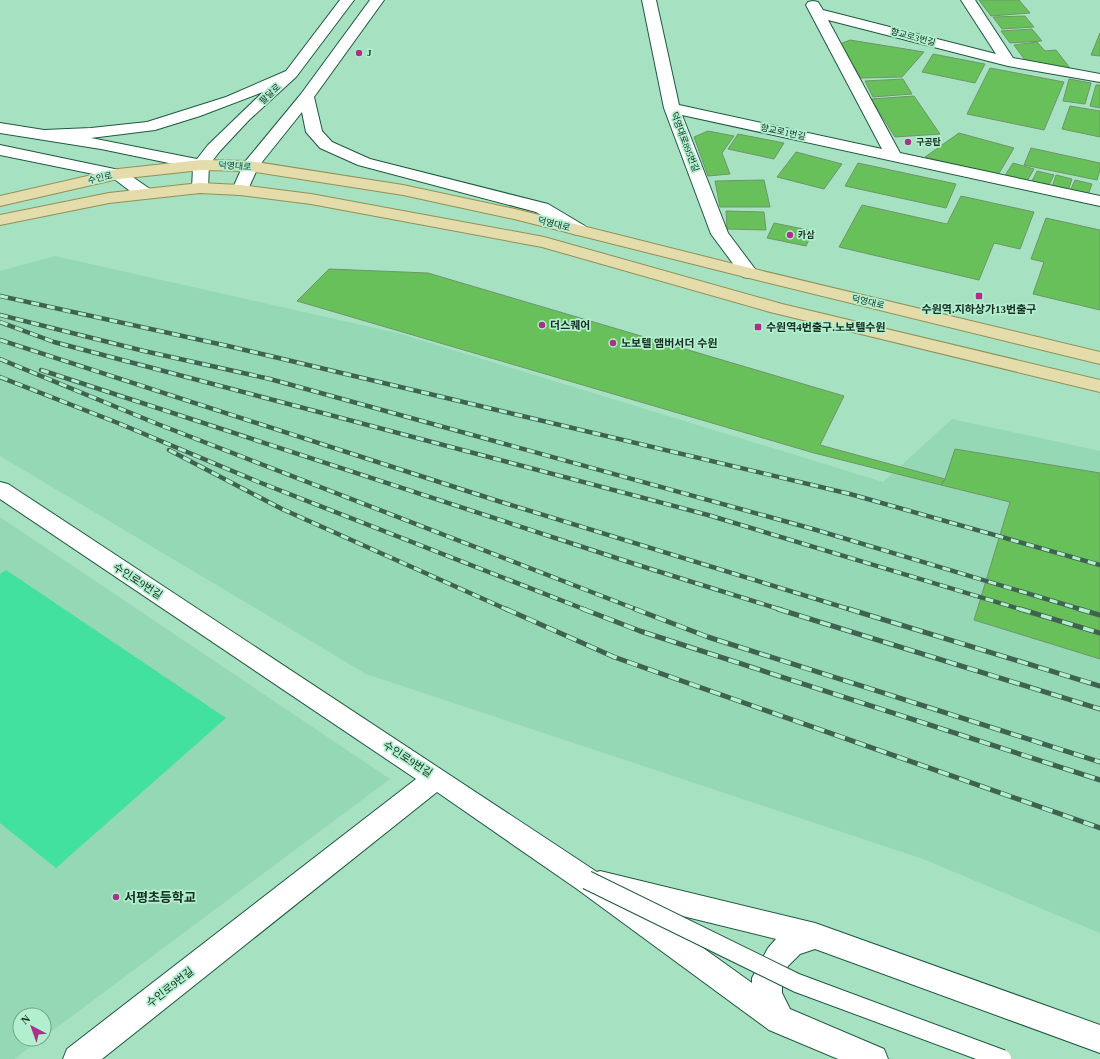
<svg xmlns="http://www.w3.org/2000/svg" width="1100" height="1059" viewBox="0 0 1100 1059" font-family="'Times New Roman','Noto Sans KR',serif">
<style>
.built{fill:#94d8b5}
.green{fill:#42e19f}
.building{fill:#68c05a;stroke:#70956a}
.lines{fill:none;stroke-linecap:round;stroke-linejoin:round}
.street-casing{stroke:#1e593f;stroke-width:2}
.secondary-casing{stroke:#1e593f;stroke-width:2}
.primary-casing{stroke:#909157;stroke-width:2}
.street{fill:#fff;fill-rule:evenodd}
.secondary{fill:#fff;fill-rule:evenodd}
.primary{fill:#e4ddab;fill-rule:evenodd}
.rail-far1-casing{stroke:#406351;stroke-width:4.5}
.rail-casing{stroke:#406351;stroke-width:5}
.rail-far1{stroke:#b2efcf;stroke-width:3;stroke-dasharray:8;stroke-linecap:butt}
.rail{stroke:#b2efcf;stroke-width:3.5;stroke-dasharray:11;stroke-linecap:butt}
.lane-bridge-casing{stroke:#1e593f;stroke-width:20;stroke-linecap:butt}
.lane-bridge{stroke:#fff;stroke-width:18}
.poi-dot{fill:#a93288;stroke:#b2efcf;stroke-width:1.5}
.labels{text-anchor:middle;stroke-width:3.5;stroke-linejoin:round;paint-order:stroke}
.far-street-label{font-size:9px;fill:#162e22;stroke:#b2efcf}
.far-poi-label{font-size:9px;font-weight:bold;fill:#162e22;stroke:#b2efcf;text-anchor:start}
.poi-label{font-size:11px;font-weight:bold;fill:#162e22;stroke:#b2efcf;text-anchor:start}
.street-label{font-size:11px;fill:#162e22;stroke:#b2efcf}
.near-poi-label{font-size:13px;font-weight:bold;fill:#162e22;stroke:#b2efcf;text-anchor:start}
</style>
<rect width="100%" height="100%" fill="#a6e2c2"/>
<path class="built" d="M55,256L401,334L883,482L952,419L1100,451V933L923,859L366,674L0,456V271Z
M0,517L390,779L44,1037V1015H20V1039H41L14,1059H0Z"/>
<path class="green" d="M6,570L226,718L56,868L0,823V574Z"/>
<path class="building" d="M979,0H1019L1030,13L991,16Z
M1025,16L1034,27L1002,29L993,17Z
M1032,29L1042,41L1010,43L1001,31Z
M1100,33V56L1091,55Z
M850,40L924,52L902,77L861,78L840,44Z
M1037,42L1045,51L1056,50L1073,72L1025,60L1014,45Z
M933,54L985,64L975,83L922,72Z
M990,68L1064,82L1044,130L967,114Z
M903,79L912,94L873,97L865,81Z
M1069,79L1091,83L1085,104L1063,101Z
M1096,85H1100V108L1090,106Z
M914,96L940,134L895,137L871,99Z
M1070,106L1100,111V137L1062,129Z
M708,131L734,136L722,153L730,174L708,176L694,137Z
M959,133L1014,148L998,175L925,157Z
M738,134L784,143L774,159L728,149Z
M1031,148L1100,163V170L1097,180L1024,165Z
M796,152L842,164L824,189L777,177Z
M858,163L956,184L946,208L845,186Z
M1013,163L1034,169L1026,183L1004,177Z
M1037,171L1054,175L1048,187L1031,183Z
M1056,175L1072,179L1068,191L1052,187Z
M764,180L770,207H720L715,181Z
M1075,180L1092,184L1088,195L1070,191Z
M961,196L1034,212L1020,249L994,243L979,280L839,247L862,205L947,224Z
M726,211L764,212L766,230L727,229Z
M1046,218L1100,230V310L1033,294L1044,262L1031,259Z
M774,223L813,231L806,246L767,238Z
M329,269L428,273L844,396L820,445L945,479L941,485L814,453L297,301Z
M955,449L1100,473V659L974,620L1010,502L941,485L945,479Z"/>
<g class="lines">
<g class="street-casing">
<path id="street" d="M642,0H656L679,105L882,149L806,5L808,2L813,1L818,2L823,10L996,54L961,0H975L1013,58L1100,74V82L1008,66L828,20L900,153L1100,196V206L682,115L728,233L758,273L755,277L749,278L743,277L711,234L664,108Z
M0,482L8,484L597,872L600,871L815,923L1100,1025V1053L815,949L800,954L788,966L782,979V993L790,1009L884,1049L888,1059H838L769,1030L577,889L437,792L102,1059H63L67,1049L416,779L0,499ZM646,907L776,939L768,948L752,978V983Z"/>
</g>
<g class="secondary-casing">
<path id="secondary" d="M340,0H354L296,77L249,120L220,151L209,165L208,188L206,192L200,193L194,192L192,188L193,168L101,149L0,133V123L44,130L91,128L147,122L226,97L286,71ZM263,92L208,145L197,159L91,138L155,130L200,116Z
M370,0H384L314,97L322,131L332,142L370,159L548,204L585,226L588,230L585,234L579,235L573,234L536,212L358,165L320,148L306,132L302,112L258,167L246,194L240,195L234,194L232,190L244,163L301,94Z
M0,145L124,171L150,189L152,193L150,197L144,198L138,197L113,178L0,155Z"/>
</g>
<g class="primary-casing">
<path id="primary" d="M201,160L250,161L403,185L515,209L750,268L1100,352V364L749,278L514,219L403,195L250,171L201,170L118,179L0,206V196L118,169Z
M200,183L240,185L311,194L544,237L782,304L1100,380V392L770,312L542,247L311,204L240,195L200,193L109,203L0,225V215L109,193Z"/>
</g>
<use href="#street" class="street"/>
<use href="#secondary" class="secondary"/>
<use href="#primary" class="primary"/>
<g class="rail-far1-casing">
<path id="rail-far1" d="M0,296L228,346L850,494L1100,565
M0,315L144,351L270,379L813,529L1083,610
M0,322L54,342L708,515L1023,610
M0,340L498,501L852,610
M0,359L155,423L638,610
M41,370L641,566L782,610
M0,377L118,423L256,481L586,610
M169,450L282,509L508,610"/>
</g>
<g class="rail-casing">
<path id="rail" d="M506,609L614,657L1100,828
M583,609L640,631L1100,780
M635,609L708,637L1100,762
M778,609L1100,709
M849,609L1100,686
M1020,609L1100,633
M1079,609L1100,615"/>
</g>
<use href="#rail-far1" class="rail-far1"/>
<use href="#rail" class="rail"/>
<g class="lane-bridge-casing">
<path id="lane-bridge" d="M587,880L797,983L1002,1059"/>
</g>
<use href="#lane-bridge" class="lane-bridge"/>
</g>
<g class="poi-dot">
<circle cx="359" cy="53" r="4"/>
<circle cx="908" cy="142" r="4"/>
<circle cx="790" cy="235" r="4"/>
<rect x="975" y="292" width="8" height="8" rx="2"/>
<circle cx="542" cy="325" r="4"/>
<rect x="754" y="323" width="8" height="8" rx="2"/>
<circle cx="613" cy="343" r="4"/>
<circle cx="116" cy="897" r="4"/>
</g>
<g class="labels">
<g class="far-street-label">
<text transform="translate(913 37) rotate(15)" y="3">향교로3번길</text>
<text transform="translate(270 94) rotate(-43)" y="3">팔달로</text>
<text transform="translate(783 132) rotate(12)" y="3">향교로1번길</text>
<text transform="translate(685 142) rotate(69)" y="3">덕영대로895번길</text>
<text transform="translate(235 166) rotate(3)" y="3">덕영대로</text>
<text transform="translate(100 178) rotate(-13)" y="3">수인로</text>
<text transform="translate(554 224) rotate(14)" y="3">덕영대로</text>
<text transform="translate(868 302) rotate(13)" y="3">덕영대로</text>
</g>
<g class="far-poi-label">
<text x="367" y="56">J</text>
<text x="916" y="145">구공탄</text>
<text x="798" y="238">카삼</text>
</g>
<g class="poi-label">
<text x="979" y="313" text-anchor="middle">수원역.지하상가13번출구</text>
<text x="550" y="329">더스퀘어</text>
<text x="766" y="331">수원역4번출구.노보텔수원</text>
<text x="621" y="347">노보텔 앰버서더 수원</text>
</g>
<g class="street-label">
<text transform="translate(138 581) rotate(33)" y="4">수인로9번길</text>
<text transform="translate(408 759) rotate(33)" y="4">수인로9번길</text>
<text transform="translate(170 987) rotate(-38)" y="4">수인로9번길</text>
</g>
<g class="near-poi-label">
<text x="124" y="902">서평초등학교</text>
</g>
</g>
<g transform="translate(32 1027) rotate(319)"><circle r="19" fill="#b2efcf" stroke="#74a28a"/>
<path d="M0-3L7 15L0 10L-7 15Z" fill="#a93288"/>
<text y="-6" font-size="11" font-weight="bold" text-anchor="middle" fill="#162e22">N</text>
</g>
</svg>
